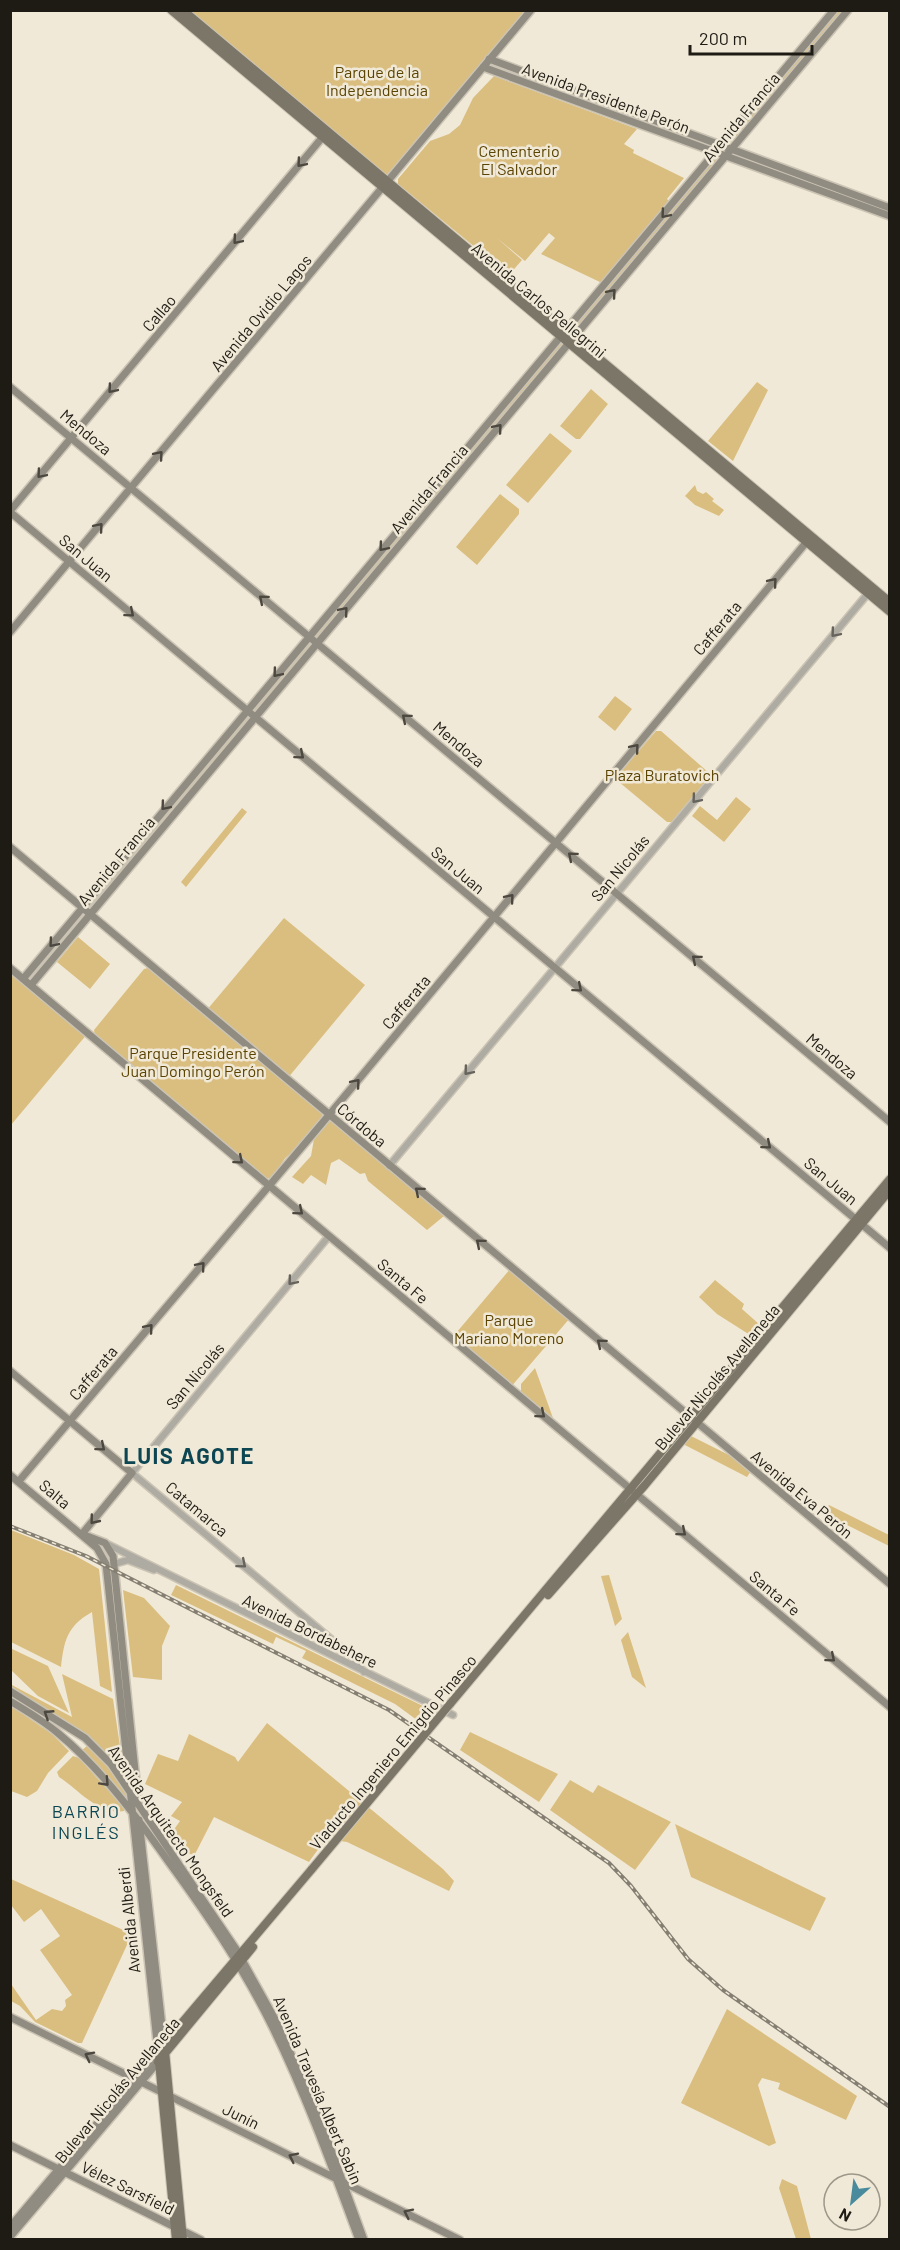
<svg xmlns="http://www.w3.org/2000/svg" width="900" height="2250" viewBox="0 0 900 2250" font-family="Barlow,sans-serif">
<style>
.green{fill:#dabe7f}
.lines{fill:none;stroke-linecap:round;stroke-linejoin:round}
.tertiary-casing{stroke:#cbc4b4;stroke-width:9}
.secondary-casing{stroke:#cbc4b4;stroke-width:10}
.primary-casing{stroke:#cbc4b4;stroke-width:10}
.tertiary{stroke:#aeaba3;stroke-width:6}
.secondary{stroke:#918c81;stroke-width:7}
.primary{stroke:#7c7669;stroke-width:8}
.rail-casing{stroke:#847f72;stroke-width:4}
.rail{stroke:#f1e9d7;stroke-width:1.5;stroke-dasharray:4.5;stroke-linecap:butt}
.primary-bridge-casing{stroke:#cbc4b4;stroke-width:10;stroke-linecap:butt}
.primary-bridge{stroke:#7c7669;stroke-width:8}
.oneway{stroke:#4c4840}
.oneway2{stroke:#66635c}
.labels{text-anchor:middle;stroke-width:5;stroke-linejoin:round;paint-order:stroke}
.park-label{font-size:16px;fill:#5b4402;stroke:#f1e9d7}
.street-label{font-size:16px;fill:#1e1b14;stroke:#f1e9d7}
.neighbourhood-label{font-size:18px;letter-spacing:1.5px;fill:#0c4653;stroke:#f1e9d7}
.district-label{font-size:22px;font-weight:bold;letter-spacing:1.5px;fill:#0c4653;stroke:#f1e9d7}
</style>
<rect width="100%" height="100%" fill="#f1e9d7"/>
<path class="green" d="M171,11H531L388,182L566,331L834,11H848L574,338L889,602V612L569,344L90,914L82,907L561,337Z
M494,76L637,129L624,144L634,150L633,153L684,178L667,199L671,203L602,283L541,254L555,238L549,233L525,261L497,238L522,260L509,275L398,184V179L430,141L449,134L460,125L473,98Z
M757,382L768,390L733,461L708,441Z
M591,389L608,404L580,439H576L560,426Z
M550,433L572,451L528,503L506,485Z
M695,485L697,491L703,494L706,492L714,499L712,501L724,510L719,516L695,505L685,496Z
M500,494L519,509V514L477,565L456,547Z
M615,696L632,709L615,731L598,717Z
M656,731H661L708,772L709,777L673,822H667L619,782L618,775Z
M736,797L751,809L724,842L692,816L700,806L717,820Z
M242,808L247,812L186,887L181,882Z
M284,918L365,985L287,1079L206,1011Z
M78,937L110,964L90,989L57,962Z
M11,968L88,1033L11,1125Z
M148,968L322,1114V1119L294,1153C282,1155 281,1170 271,1178H265L95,1036L94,1030L144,969Z
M330,1120L444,1216L427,1230L368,1181L365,1173L360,1174L339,1159L331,1163L326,1185L311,1175L303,1184L292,1177L311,1156L314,1139Z
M511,1268L570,1318L510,1388L451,1339Z
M715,1280L744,1304L742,1309L759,1324L750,1335L717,1314L699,1297Z
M535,1368L553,1418L521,1392V1384Z
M689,1435L731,1456L751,1471L747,1477L681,1443Z
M829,1505L889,1535V1546L823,1513Z
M11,1530L74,1555L99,1569L112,1692L100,1686L92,1612C67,1626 64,1641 61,1667L11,1642Z
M609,1575L622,1619L615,1626L601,1576Z
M176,1585L429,1709L421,1723L395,1704L302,1658L306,1651L276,1637L273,1644L171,1595Z
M123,1590L144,1598L170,1626L162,1646V1680L133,1677Z
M628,1632L646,1688L632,1677L621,1640Z
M10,1648L48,1666L69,1713L38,1696L11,1670Z
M62,1674L113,1699L122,1760L113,1761L89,1737L11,1687L10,1684L72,1717Z
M11,1706L52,1734L69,1751L48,1773L37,1791L27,1797L11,1791Z
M267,1723L443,1869L454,1881L449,1891L347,1842C322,1838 323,1844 309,1862L214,1817L194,1856L173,1845L170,1835L180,1821L171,1816L182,1802L145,1784L158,1754L178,1761L189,1734L235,1757L238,1762Z
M470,1732L558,1774L539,1802L460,1750Z
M88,1745C103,1760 129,1780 129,1803L81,1751Z
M73,1756L79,1758L124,1808V1811C99,1816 78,1789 59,1777L57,1772Z
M570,1780L593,1793L598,1785L671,1822L635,1870L550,1810Z
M675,1824L826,1898L810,1931L691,1877Z
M11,1879L132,1934L82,2043H78L35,2022L20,2006L11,2001V1984L36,2020L52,2009L62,2011L66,2006L65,2000L72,1995L40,1950L60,1936L41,1909L24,1922L11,1905Z
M727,2009L857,2096L846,2120L778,2089L780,2083L762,2078L758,2085L776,2143L769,2146L681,2103Z
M782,2179L797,2186L811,2239H796L779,2188Z"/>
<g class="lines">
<g class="tertiary-casing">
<path id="tertiary" d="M389,1166L870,591
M329,1236L132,1473L313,1624L351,1656L364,1672
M105,1543L453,1715
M114,1564L128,1560L154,1570"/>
</g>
<g class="secondary-casing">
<path id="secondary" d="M489,59L890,208
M483,67L890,216
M10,387L890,1122
M10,511L326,133
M10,512L890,1248
M10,632L531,10
M10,847L890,1584
M10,968L890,1707
M23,979L834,10
M31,985L848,10
M10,1371L132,1473L82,1534
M10,1475L97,1548L106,1564L158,2051L10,2227
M19,1481L329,1115L809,539
M87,1536L105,1543L113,1556L138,1800
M10,1691L85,1738L111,1764L236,1949L276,2021L318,2114L364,2240
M10,1701C27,1711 44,1721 59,1734C100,1768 137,1817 168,1861C206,1913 243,1967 272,2026C306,2095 332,2167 359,2240
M139,1820L164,2044
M10,2017L460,2240
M10,2145L201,2240
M10,2237L158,2062"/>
</g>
<g class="primary-casing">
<path id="primary" d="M171,10L890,612
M183,10L890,602
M548,1595L645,1485L890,1190
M450,1704L890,1179
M165,2051L183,2240
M158,2062L253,1947
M176,2240L158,2051L312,1869"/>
</g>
<use href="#tertiary" class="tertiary"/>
<use href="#secondary" class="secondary"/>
<use href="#primary" class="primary"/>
<g class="rail-casing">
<path id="rail" d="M10,1526L86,1556L389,1710L609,1863L631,1886L688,1959L723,1990L890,2107"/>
</g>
<use href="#rail" class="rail"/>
<g class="primary-bridge-casing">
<path id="primary-bridge" d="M312,1869L450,1704"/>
</g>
<use href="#primary-bridge" class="primary-bridge"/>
</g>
<defs><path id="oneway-chevron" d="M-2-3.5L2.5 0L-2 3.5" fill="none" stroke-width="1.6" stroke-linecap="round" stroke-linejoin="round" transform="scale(1.5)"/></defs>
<g class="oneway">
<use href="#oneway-chevron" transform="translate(301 163) rotate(130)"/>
<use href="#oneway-chevron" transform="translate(665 214) rotate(130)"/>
<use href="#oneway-chevron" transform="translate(237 240) rotate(130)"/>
<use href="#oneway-chevron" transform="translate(612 293) rotate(-50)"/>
<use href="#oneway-chevron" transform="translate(112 389) rotate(130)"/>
<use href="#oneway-chevron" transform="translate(498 428) rotate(-50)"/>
<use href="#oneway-chevron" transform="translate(159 455) rotate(-50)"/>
<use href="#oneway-chevron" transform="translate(41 474) rotate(130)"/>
<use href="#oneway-chevron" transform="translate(99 527) rotate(-50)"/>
<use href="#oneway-chevron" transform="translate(383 547) rotate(130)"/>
<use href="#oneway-chevron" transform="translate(773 582) rotate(-50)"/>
<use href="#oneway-chevron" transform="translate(263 599) rotate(-140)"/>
<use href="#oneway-chevron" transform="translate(344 611) rotate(-50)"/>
<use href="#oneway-chevron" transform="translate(130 613) rotate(40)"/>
<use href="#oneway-chevron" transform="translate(277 673) rotate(130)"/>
<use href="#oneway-chevron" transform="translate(406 718) rotate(-140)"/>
<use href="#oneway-chevron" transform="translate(635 748) rotate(-50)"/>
<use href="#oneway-chevron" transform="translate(300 755) rotate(40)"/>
<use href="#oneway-chevron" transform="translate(165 806) rotate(130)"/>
<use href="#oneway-chevron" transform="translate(572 856) rotate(-140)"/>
<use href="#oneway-chevron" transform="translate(510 898) rotate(-50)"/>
<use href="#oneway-chevron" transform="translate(53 943) rotate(130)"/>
<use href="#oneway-chevron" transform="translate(696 959) rotate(-140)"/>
<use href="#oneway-chevron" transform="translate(578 988) rotate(40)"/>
<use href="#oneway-chevron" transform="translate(356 1083) rotate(-50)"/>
<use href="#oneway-chevron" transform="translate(767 1145) rotate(40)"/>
<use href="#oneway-chevron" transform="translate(239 1160) rotate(40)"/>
<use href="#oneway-chevron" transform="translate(419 1191) rotate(-140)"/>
<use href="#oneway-chevron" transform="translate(299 1211) rotate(40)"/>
<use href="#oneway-chevron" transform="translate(480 1243) rotate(-140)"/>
<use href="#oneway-chevron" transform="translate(201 1266) rotate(-50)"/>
<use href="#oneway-chevron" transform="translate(149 1328) rotate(-50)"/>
<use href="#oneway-chevron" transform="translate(601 1343) rotate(-140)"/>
<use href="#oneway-chevron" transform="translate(541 1414) rotate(40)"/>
<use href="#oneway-chevron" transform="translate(101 1447) rotate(40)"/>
<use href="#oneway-chevron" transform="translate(94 1520) rotate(129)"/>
<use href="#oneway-chevron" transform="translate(682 1532) rotate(40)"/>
<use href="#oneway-chevron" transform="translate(831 1658) rotate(40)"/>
<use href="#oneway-chevron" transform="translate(48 1714) rotate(-147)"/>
<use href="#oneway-chevron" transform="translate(105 1782) rotate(47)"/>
<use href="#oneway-chevron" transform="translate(89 2056) rotate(-153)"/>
<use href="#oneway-chevron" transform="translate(293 2157) rotate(-154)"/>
<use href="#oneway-chevron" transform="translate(408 2213) rotate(-154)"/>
</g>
<g class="oneway2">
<use href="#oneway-chevron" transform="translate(835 633) rotate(130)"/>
<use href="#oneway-chevron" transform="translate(696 799) rotate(130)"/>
<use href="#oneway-chevron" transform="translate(468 1071) rotate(130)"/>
<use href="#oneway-chevron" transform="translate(292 1281) rotate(130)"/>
<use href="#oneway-chevron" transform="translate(242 1564) rotate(40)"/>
</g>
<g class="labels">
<g class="park-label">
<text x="377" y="78">Parque de la<tspan x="377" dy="18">Independencia</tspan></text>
<text x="519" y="157">Cementerio<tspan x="519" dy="18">El Salvador</tspan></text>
<text x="662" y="781">Plaza Buratovich</text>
<text x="193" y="1059">Parque Presidente<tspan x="193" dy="18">Juan Domingo Perón</tspan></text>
<text x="509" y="1326">Parque<tspan x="509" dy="18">Mariano Moreno</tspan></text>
</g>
<g class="street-label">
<text transform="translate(606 98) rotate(20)" y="6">Avenida Presidente Perón</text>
<text transform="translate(741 117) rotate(-50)" y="6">Avenida Francia</text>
<text transform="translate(539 300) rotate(40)" y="6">Avenida Carlos Pellegrini</text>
<text transform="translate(159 313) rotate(-50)" y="6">Callao</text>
<text transform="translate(261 313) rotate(-50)" y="6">Avenida Ovidio Lagos</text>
<text transform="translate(86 432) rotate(40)" y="6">Mendoza</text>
<text transform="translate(429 489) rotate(-50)" y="6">Avenida Francia</text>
<text transform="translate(86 558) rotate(40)" y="6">San Juan</text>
<text transform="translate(717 628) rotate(-50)" y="6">Cafferata</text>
<text transform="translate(459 744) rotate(40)" y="6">Mendoza</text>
<text transform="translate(116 861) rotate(-50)" y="6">Avenida Francia</text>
<text transform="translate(620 868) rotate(-50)" y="6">San Nicolás</text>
<text transform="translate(458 870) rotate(40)" y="6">San Juan</text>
<text transform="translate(406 1002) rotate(-50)" y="6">Cafferata</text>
<text transform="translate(832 1056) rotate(40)" y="6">Mendoza</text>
<text transform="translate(362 1125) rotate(40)" y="6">Córdoba</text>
<text transform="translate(831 1181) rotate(40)" y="6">San Juan</text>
<text transform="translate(403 1281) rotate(40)" y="6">Santa Fe</text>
<text transform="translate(93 1373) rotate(-50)" y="6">Cafferata</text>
<text transform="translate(195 1376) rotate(-50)" y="6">San Nicolás</text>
<text transform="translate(717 1377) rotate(-50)" y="6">Bulevar Nicolás Avellaneda</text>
<text transform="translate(55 1494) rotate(40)" y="6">Salta</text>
<text transform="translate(802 1494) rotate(40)" y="6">Avenida Eva Perón</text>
<text transform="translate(197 1509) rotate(40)" y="6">Catamarca</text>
<text transform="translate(775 1593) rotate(40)" y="6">Santa Fe</text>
<text transform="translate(310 1631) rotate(26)" y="6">Avenida Bordabehere</text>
<text transform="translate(393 1752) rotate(-50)" y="6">Viaducto Ingeniero Emigdio Pinasco</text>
<text transform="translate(171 1831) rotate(55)" y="6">Avenida Arquitecto Mongsfeld</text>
<text transform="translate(129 1920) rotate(-96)" y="6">Avenida Alberdi</text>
<text transform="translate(117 2090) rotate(-50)" y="6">Bulevar Nicolás Avellaneda</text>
<text transform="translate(318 2090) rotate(67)" y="6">Avenida Travesía Albert Sabin</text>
<text transform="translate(241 2116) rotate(26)" y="6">Junín</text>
<text transform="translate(128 2188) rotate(26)" y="6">Vélez Sarsfield</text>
</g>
<g class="neighbourhood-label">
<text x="86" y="1818">BARRIO<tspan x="86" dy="21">INGLÉS</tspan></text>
</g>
<g class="district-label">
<text x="189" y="1464">LUIS AGOTE</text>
</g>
</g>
<rect width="900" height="2250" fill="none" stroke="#1e1b14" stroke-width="24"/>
<g transform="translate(852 2202) rotate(208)"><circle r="28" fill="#f1e9d7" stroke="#9d9789" stroke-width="1.5"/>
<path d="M0-4.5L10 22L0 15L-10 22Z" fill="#498b9c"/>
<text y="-9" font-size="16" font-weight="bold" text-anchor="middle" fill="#1e1b14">N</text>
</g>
<path d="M690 45v9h122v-9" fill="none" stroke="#1e1b14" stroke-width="3"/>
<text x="699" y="45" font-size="18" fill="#1e1b14" stroke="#f1e9d7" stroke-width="4.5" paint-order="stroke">200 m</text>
</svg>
